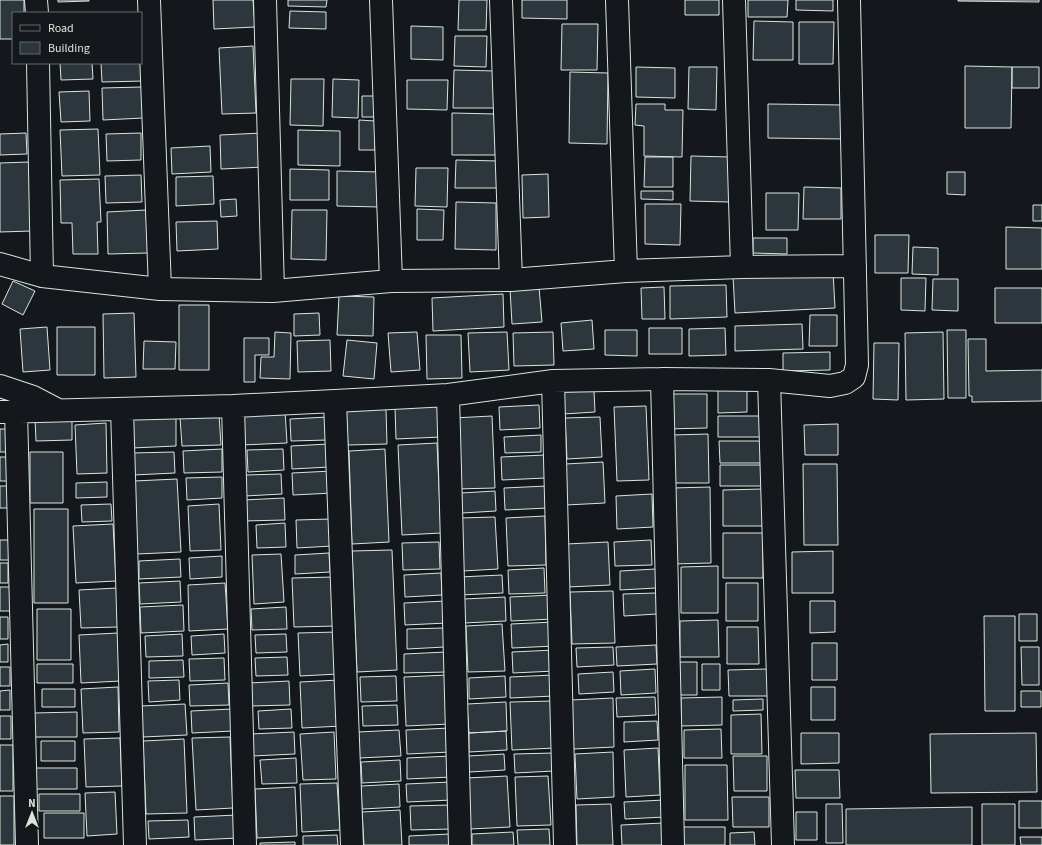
<svg xmlns="http://www.w3.org/2000/svg" width="1042" height="845" viewBox="0 0 1042 845" font-family="'Source Sans 3',sans-serif">
<style>
.building{fill:#2c363c;stroke:#d8e6dc}
.lines{fill:none;stroke-linecap:round;stroke-linejoin:round}
.minor-casing{stroke:#d8e6dc;stroke-width:24}
.minor{stroke:#14181c;stroke-width:22}
</style>
<rect width="100%" height="100%" fill="#14181c"/>
<path class="building" d="M0,0H24V13H13V39H0Z
M58,0H89V1L58,2Z
M213,0H253L255,27L214,29Z
M288,0H327L326,7L288,6Z
M459,0H487L486,30H458Z
M522,0H567V19L522,18Z
M685,0H719V15H685Z
M748,0H788L787,17H748Z
M796,0H833V11L796,10Z
M958,0H1039V2L958,1Z
M290,11L326,12V29L289,28Z
M754,21L793,22V60H753Z
M799,22H834L833,64H799Z
M562,24H598L597,70H561Z
M411,26L443,27V60L411,59Z
M455,36H487L486,67L454,66Z
M253,46L256,113L222,114L219,48Z
M60,63H92L93,79L61,80Z
M101,63H141L144,81L102,82Z
M965,66L1012,67L1011,128H965Z
M636,67L675,68V98L636,97Z
M689,67H717L716,110L688,109Z
M1012,67H1039V88H1012Z
M454,70L496,71V108H453Z
M570,72L608,73L607,144L569,143Z
M291,79H324L323,126L290,125Z
M333,79L359,80L358,118L332,117Z
M407,80H448L447,110L407,109Z
M142,87L143,118L103,120L102,88Z
M89,91L90,121L61,122L59,92Z
M362,96H378V117H362Z
M636,104H665V110H683L682,157L644,156V126L635,125Z
M768,104L845,105L844,139L768,138Z
M452,113L497,114V155H452Z
M359,120L375,121V150H359Z
M98,129L100,175L62,176L60,130Z
M298,130L340,131V166L298,165Z
M26,133L27,154L0,155V134Z
M141,133V160L107,161L106,134Z
M262,133L264,167L221,169L220,135Z
M210,146L211,172L172,174L171,148Z
M691,156L730,157L729,202L690,201Z
M645,157H673V187H644Z
M456,160L499,161V188H455Z
M29,162L32,231L0,232V163Z
M416,168H448L447,207L415,206Z
M290,169L329,170V200H290Z
M337,171L381,172L380,207L337,206Z
M947,172H965V195L947,194Z
M548,174L549,217L523,218L522,175Z
M141,175L142,202L106,203L105,176Z
M213,176L214,204L176,206V177Z
M99,179L101,222H97L98,254H73L72,223H61L60,180Z
M804,187L841,188V219H803Z
M641,191H673V200L641,199Z
M766,193H799L798,230H766Z
M236,199L237,216L221,217L220,200Z
M456,202L496,203V250L455,249Z
M645,204H681L680,245L645,244Z
M1033,205H1042V221H1033Z
M417,209L444,210L443,240H417Z
M146,210L148,253L108,254L107,212Z
M292,210H327L326,260L291,259Z
M217,221L218,249L177,251L176,222Z
M1006,227L1042,228V269H1006Z
M875,235H909L908,273H875Z
M753,238H787V254L753,253Z
M913,247L938,248V275L912,274Z
M833,271L835,308L735,313L733,276Z
M901,278H926L925,311L901,310Z
M933,279H958V311L932,310Z
M13,281L35,291L23,315L2,304Z
M726,285L727,317L670,319V286Z
M539,287L542,322L512,324L510,289Z
M664,287L665,319H642L641,288Z
M995,288H1042V323H995Z
M503,294L504,327L433,331L432,298Z
M339,296L374,297L373,336L337,335Z
M179,305H209V370H179Z
M134,313L136,377L104,378L103,314Z
M319,313L320,335L294,336V314Z
M810,315H837V346H809Z
M592,320L594,349L563,351L561,323Z
M802,324L803,349L735,351V326Z
M47,327L50,370L23,372L20,329Z
M57,327H95V375H57Z
M649,328H682V354H649Z
M725,328L726,355L689,356V329Z
M605,330H637V356L605,355Z
M947,330H966V398H948Z
M275,332L291,333L290,379L260,378L261,357H274Z
M417,332L420,370L391,372L388,333Z
M507,332L509,370L470,372L468,333Z
M553,332L554,365L514,366L513,333Z
M943,332L944,399L906,400L905,333Z
M426,335H461L462,378L427,379Z
M244,338H269V355H255V382H244Z
M968,339H986V371L1042,370V401L972,402V396H969Z
M330,340L331,371L298,372L297,341Z
M347,340L377,343L374,379L343,376Z
M144,341L176,342L175,369H143Z
M874,343H899L898,400L873,399Z
M830,352V370L783,371V353Z
M718,384H747V412L718,413Z
M594,391L595,412L564,414L563,392Z
M667,394H707V428L667,429Z
M539,405L540,428L500,430L499,407Z
M440,406L441,437L396,439L395,408Z
M646,406L649,480L617,481L614,407Z
M386,409L387,444L348,445L346,410Z
M285,411L287,443L242,445L241,413Z
M176,413V446L132,448L130,415Z
M219,415L221,445L182,446L180,417Z
M492,416L495,488L455,489L453,418Z
M718,416H761V437H718Z
M327,417L328,440L291,441L290,419Z
M600,417L602,457L567,459L565,418Z
M72,418V440L36,441L35,419Z
M106,423L107,473L77,474L75,425Z
M838,424V455H805L804,425Z
M0,429H8V452H0Z
M708,434L709,483H672V435Z
M541,435V452L505,453L504,437Z
M719,441H761L762,463H720Z
M437,443L441,533L402,535L398,445Z
M328,444L329,467L292,469L291,446Z
M222,449V472L184,473L183,451Z
M283,449L284,470L248,472L247,450Z
M385,449L389,542L352,544L349,451Z
M30,452H63V503H30Z
M174,452L175,473L133,475L132,453Z
M545,455L546,478L502,480L501,457Z
M0,457H7V481H0Z
M603,462L605,503L566,505L565,464Z
M803,464H837L838,545H804Z
M720,465H762L763,486H720Z
M332,471L333,493L293,495L292,473Z
M281,474L282,494L245,496V475Z
M222,477V498L187,500L186,478Z
M177,479L181,552L137,554L134,481Z
M107,482V497L76,498V483Z
M0,486H8V508H0Z
M547,486L548,508L505,510L504,488Z
M710,487L711,563L673,564L672,488Z
M763,489L764,526H723V490Z
M495,491L496,511L462,513L461,493Z
M652,494L653,527L617,529L616,496Z
M284,498L285,520L244,521L243,500Z
M111,504L112,521L82,522L81,505Z
M219,504L221,550L190,551L188,506Z
M34,509H68V603H34Z
M545,516L546,565L508,566L506,518Z
M495,517L498,569L463,571L460,518Z
M331,519L332,546L297,548L296,520Z
M285,523L286,547L257,548L256,525Z
M113,524L116,581L76,583L73,526Z
M723,533H763V578H723Z
M0,540H9V560H0Z
M651,540L652,565L615,566L614,542Z
M439,542L440,569L403,570L402,543Z
M608,542L610,585L568,587L566,544Z
M392,550L397,670L357,672L352,551Z
M833,551V593H792V552Z
M329,553L330,572L295,574V555Z
M281,554L284,602L254,604L252,555Z
M222,556V577L190,579L189,558Z
M180,559L181,577L139,579V561Z
M0,563H8V583H0Z
M718,566V613H681V567Z
M544,568L545,593L509,594L508,570Z
M656,569V588L620,590V571Z
M441,573L442,595L405,597L404,575Z
M502,575L503,593L460,595L459,577Z
M334,577L337,626L294,627L292,578Z
M180,581L181,602L140,604L139,583Z
M225,583L228,629L189,631L188,585Z
M726,583H758V621H726Z
M0,587H11V611H0Z
M117,588L118,627L81,628L79,590Z
M613,591L615,643L572,644L570,592Z
M656,593L657,614L624,616L623,594Z
M552,595L553,619L511,621L510,597Z
M505,597L506,621L464,623V599Z
M446,601L447,623L405,625L404,603Z
M810,601H835V632L810,633Z
M183,605L184,631L141,633L140,607Z
M286,607L287,629L252,630L251,609Z
M37,609H71V660H37Z
M1019,614H1037V641H1019Z
M984,616H1015V711H985Z
M0,617H8V639H0Z
M718,620L719,657H680V621Z
M554,622L555,646L512,648L511,624Z
M502,624L505,671L468,672L466,626Z
M727,627H758L759,664H727Z
M444,628L445,647L407,649V629Z
M337,632L338,674L300,676L298,633Z
M118,633L121,681L81,683L79,635Z
M182,634L183,656L146,657L145,636Z
M224,634L225,653L192,655L191,636Z
M286,634L287,652L256,653L255,635Z
M812,643H837V680H812Z
M8,644V662H0V645Z
M656,645L657,664L617,666L616,647Z
M613,647L614,665L577,667L576,648Z
M1021,647H1039V685H1022Z
M554,650L555,671L513,673L512,652Z
M446,652L447,672L404,673V654Z
M287,657L288,675L256,676L255,658Z
M224,658L225,680L190,681L189,659Z
M183,660L184,677L149,678V661Z
M677,662H697V695H677Z
M37,664H73V683H37Z
M702,664H720V690H702Z
M0,667H10V686H0Z
M655,669L656,693L621,695L620,671Z
M768,669V696H729L728,670Z
M613,672L614,692L579,694L578,674Z
M447,675L450,724L406,726L404,677Z
M553,675L554,696L510,698V677Z
M396,676L397,701L361,702L360,677Z
M505,676L506,697L469,699V678Z
M179,680L180,700L149,702L148,681Z
M339,680L342,726L302,728L300,682Z
M289,681L290,705L250,706L249,683Z
M228,683L229,705L190,706L189,685Z
M118,687L119,732L83,733L81,689Z
M811,687H835V720H811Z
M42,689H75V707H42Z
M10,690V710H0V691Z
M1021,691H1041V707H1021Z
M655,697L656,715L617,717L616,698Z
M722,697V725L681,726V698Z
M613,698L614,747L573,749L571,700Z
M763,699V710L733,711V700Z
M553,701L555,748L512,750L510,702Z
M506,702L507,731L469,733L467,704Z
M185,704L187,735L143,737L141,706Z
M397,705L398,725L363,726L362,706Z
M232,709L233,731L192,733L191,711Z
M291,709L292,728L259,729L258,711Z
M77,712V737H34V713Z
M761,714L762,754H731V715Z
M0,716H11V739H0Z
M657,721L658,740L624,742V722Z
M450,728L451,752L407,754L406,730Z
M721,729L722,758H684V730Z
M399,730L401,756L359,758L358,732Z
M506,731L507,750L469,752V733Z
M294,732L295,754L252,756L251,734Z
M334,732L336,779L303,780L300,734Z
M801,733H839V763L801,764Z
M1036,733L1037,792L931,793L930,734Z
M230,737L233,808L196,810L192,738Z
M120,738L122,786L86,787L84,739Z
M184,739L187,813L146,814L143,741Z
M41,741H75V761H41Z
M0,745H13V791H0Z
M658,748L660,795L626,797L624,750Z
M613,752L614,797L577,799L575,754Z
M554,753V771L515,773L514,754Z
M504,754L505,770L469,772L468,756Z
M451,756L452,777L407,779V758Z
M733,756H767V791H734Z
M296,758L297,783L262,784L260,760Z
M400,760L401,781L362,783L361,762Z
M685,765H727L728,820H685Z
M35,768H77V789H35Z
M795,770H839L840,798H796Z
M507,776L510,827L470,829L467,778Z
M548,776L551,825L517,826L515,777Z
M451,782L452,800L407,802L406,784Z
M337,783L340,830L302,832L300,784Z
M399,784L400,807L362,809L361,786Z
M295,787L297,836L257,838L255,789Z
M115,792L117,834L87,836L85,793Z
M39,794H80V811H39Z
M0,796H14V845H0Z
M732,797H769V827H733Z
M664,800L665,817L625,819L624,802Z
M1019,801H1042V828H1019Z
M611,804L613,845H577L576,805Z
M826,804H842L843,843H826Z
M982,804H1015V845H982Z
M451,805L452,829L411,830L410,806Z
M972,807V845H846V809Z
M400,810L402,845H364L362,812Z
M796,812H817V840H796Z
M44,813H84V838H44Z
M237,815L238,838L195,840L194,817Z
M188,820L189,837L149,839L148,821Z
M663,823L664,845H622L621,825Z
M682,827H725V845H682Z
M549,829L550,845H518L517,830Z
M513,832L514,845H472V834Z
M754,832L755,845H730V833Z
M450,834V845H409V836Z
M337,835L338,845H303V836Z
M1020,837H1042V845H1021Z
M295,842V845H260V843Z"/>
<g class="lines">
<g class="minor-casing">
<path id="minor" d="M36,0L37,13
M149,0L160,289
M265,0L273,291
M381,0L391,281
M501,0L511,280
M617,0L626,271
M734,0L742,267
M38,63L42,276
M0,264L42,276L160,289L273,291L391,281L511,280L626,271L742,267L855,266
M662,379L673,845
M769,380L783,845
M553,381L565,845
M0,386L33,397L56,409
M448,395L460,845
M335,401L352,845
M233,406L245,845
M122,409L135,845
M16,411L27,845
M0,412L233,406L335,401L448,395L553,381L662,379L769,380L830,386L845,383L854,377L857,365L849,0"/>
</g>
<use href="#minor" class="minor"/>
</g>
<rect x="12" y="12" width="130" height="52" fill="#14181c" stroke="#626a69"/>
<rect x="20" y="25" width="20" height="6" fill="#14181c" stroke="#626a69"/>
<text x="48" y="32" font-size="12" fill="#d8e6dc">Road</text>
<rect x="20" y="42" width="20" height="12" fill="#2c363c" stroke="#626a69"/>
<text x="48" y="52" font-size="12" fill="#d8e6dc">Building</text>
<g transform="translate(32 813)" stroke="#14181c" stroke-width="3" paint-order="stroke">
<path d="M0-3L7 15L0 10L-7 15Z" fill="#d8e6dc"/>
<text y="-6" font-size="11" font-weight="bold" text-anchor="middle" fill="#d8e6dc">N</text>
</g>
</svg>
